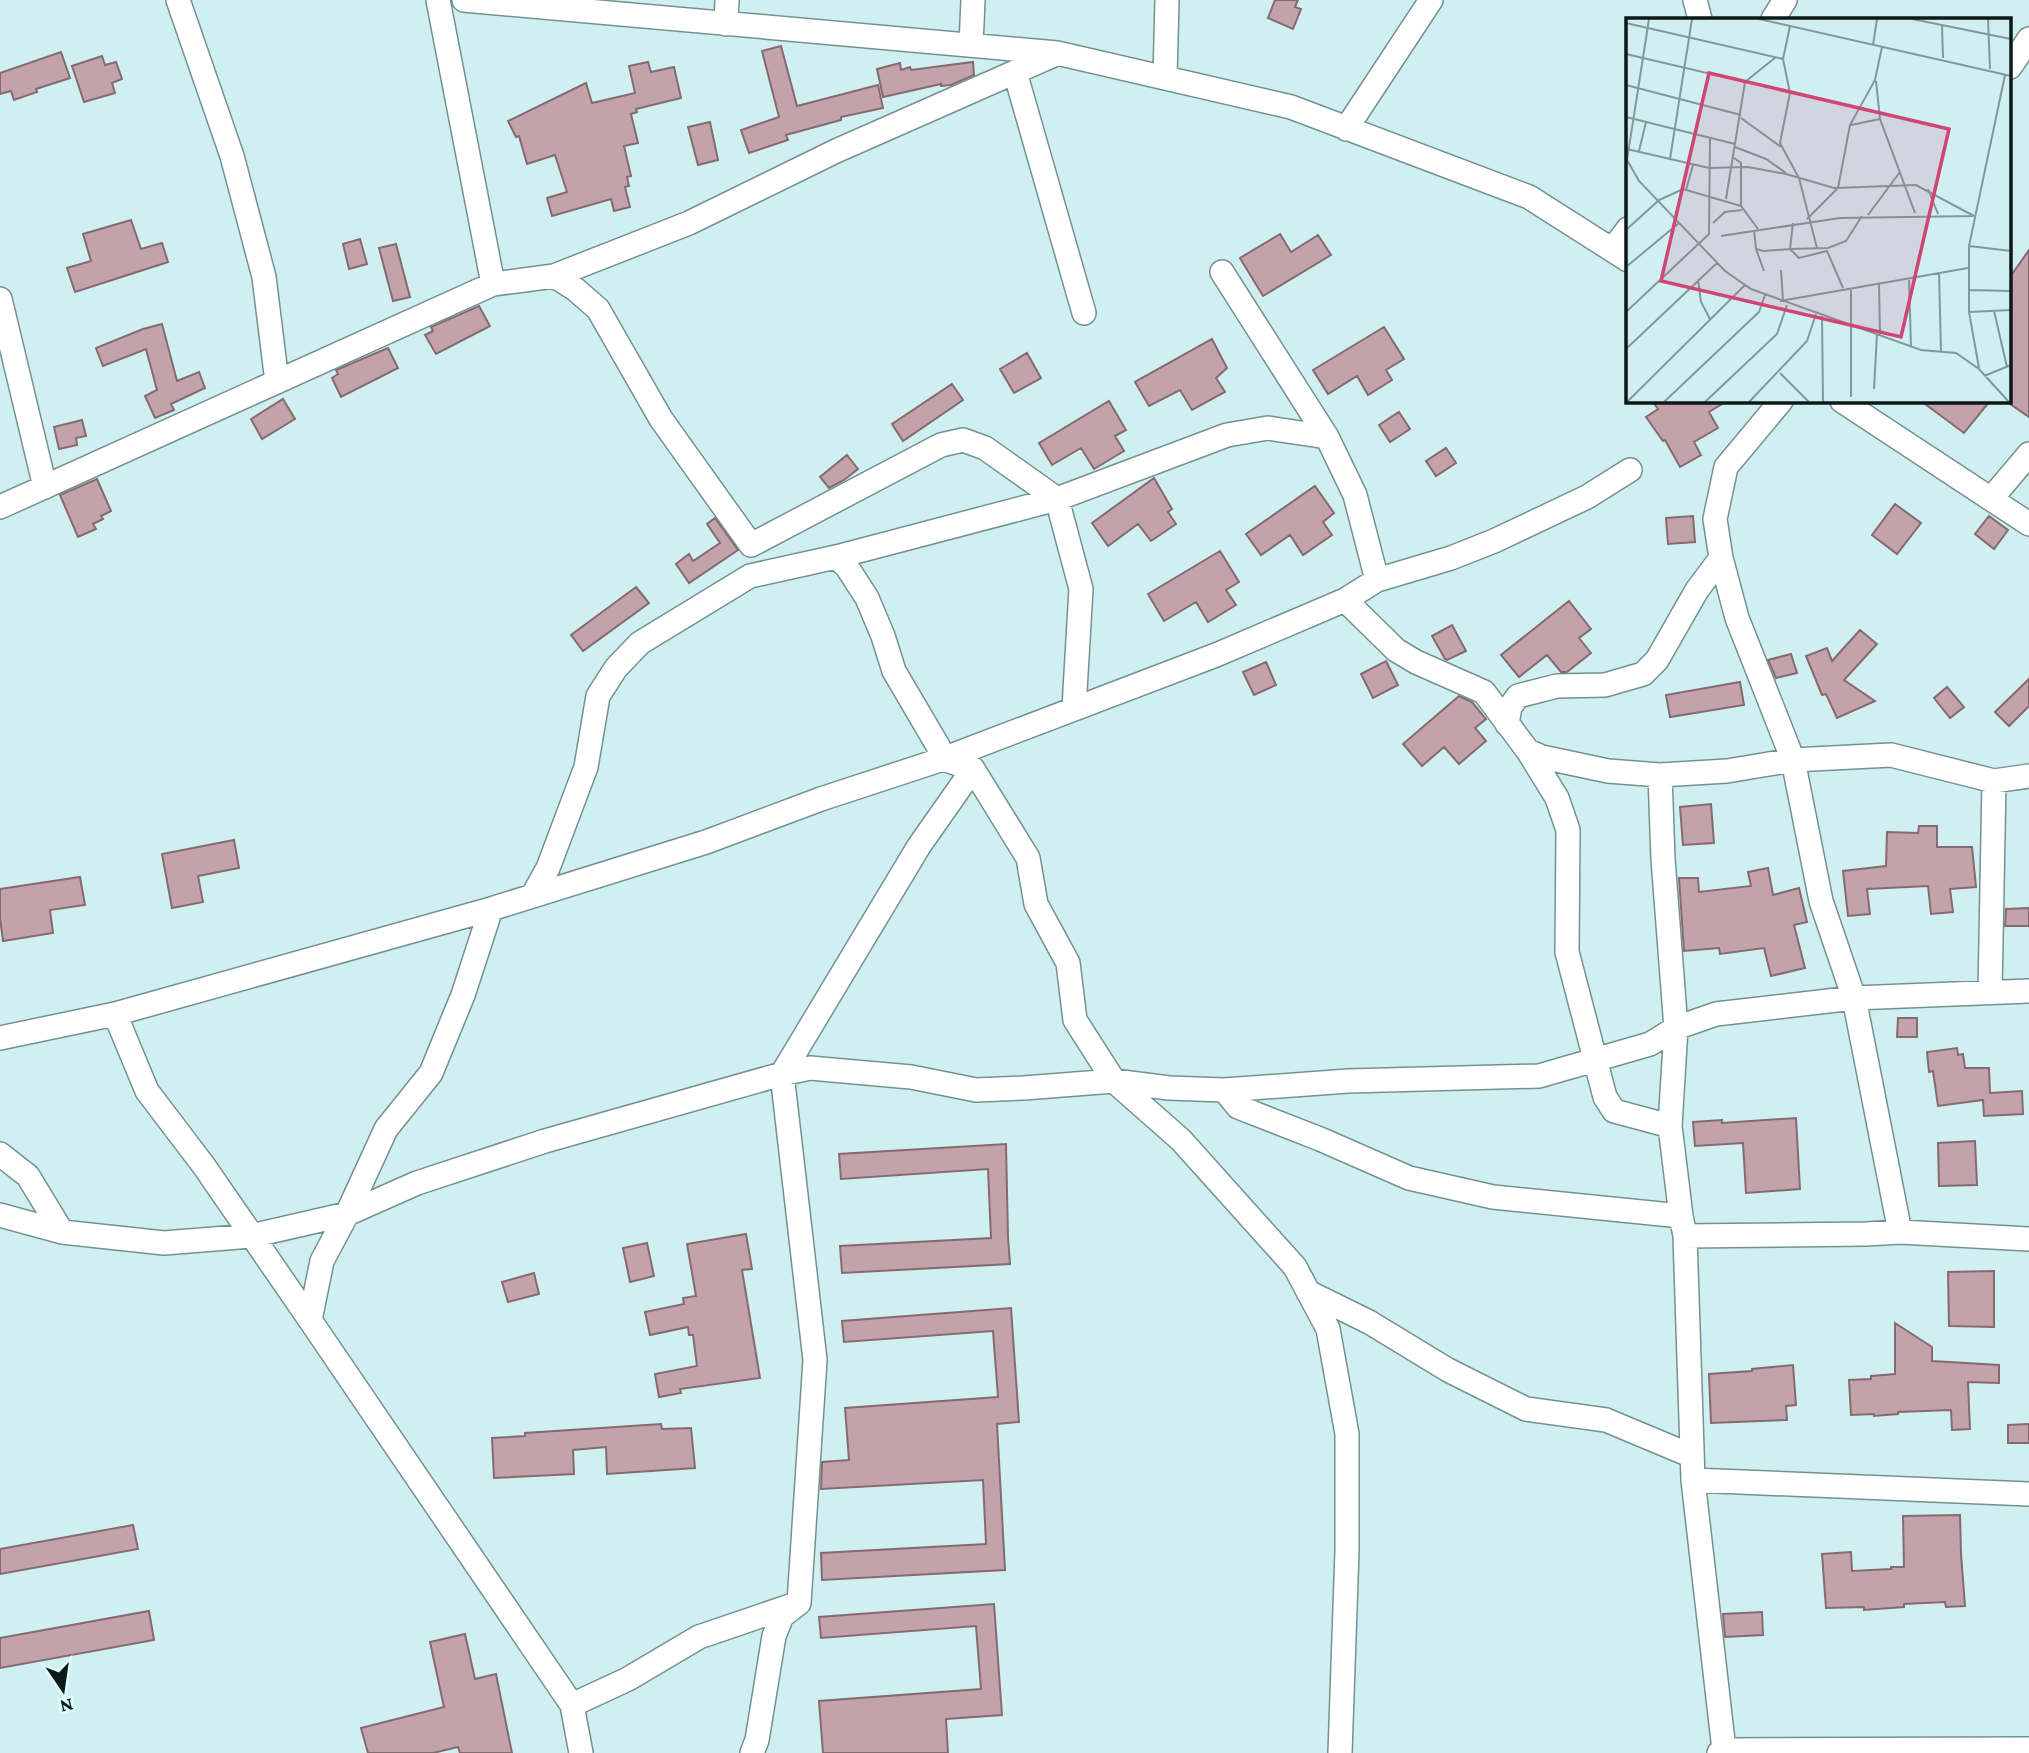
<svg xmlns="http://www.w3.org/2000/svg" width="2029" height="1753" viewBox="0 0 2029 1753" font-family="'Crimson Pro',serif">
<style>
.building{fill:#c4a2aa;stroke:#846b71;stroke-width:2}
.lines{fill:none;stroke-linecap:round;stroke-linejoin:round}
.street-casing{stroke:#749192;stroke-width:26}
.street{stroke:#fff;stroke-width:23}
.inset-road{fill:none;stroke:#82999b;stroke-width:2}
.view{fill:#d04476;fill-opacity:0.15;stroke:#d04476;stroke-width:3.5}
.inset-edge{fill:none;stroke:#0d1919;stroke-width:3.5}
</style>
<rect width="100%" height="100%" fill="#d0eff1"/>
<path class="building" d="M1275,0H1298L1295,7L1301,9L1293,29L1268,18Z
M781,46L797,106L878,85L883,108L841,117V120L786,135L788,140L749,153L741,130L779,117L762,51Z
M61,52L70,78L36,89L37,92L14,100L11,91L0,94V73Z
M102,56L105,65L116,62L122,79L112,83L115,93L84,102L72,66Z
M648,62L651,72L674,67L681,98L636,109L637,112L631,114L638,143L624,146L631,176L627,177L629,186L625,187L630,207L614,211L611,199L552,216L547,198L567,192L555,155L527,164L519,136L516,137L508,121L586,83L592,103L635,93L629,66Z
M973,62L974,75L951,85L941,86V84L883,97L877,69L900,63L901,70L910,67L911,70Z
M710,122L718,160L698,165L688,127Z
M131,220L141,249L162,243L168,262L75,292L67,268L91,261L83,234Z
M1280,234L1291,252L1318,235L1331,255L1263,296L1240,258Z
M360,239L367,264L349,269L343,244Z
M396,244L410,297L393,301L379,248Z
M2029,250V417L2010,404V277Z
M479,306L490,326L436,354L425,335L433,331L431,327Z
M162,324L177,381L199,372L205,388L171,404L174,410L155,418L145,396L157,390L146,349L103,366L96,348L143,329Z
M1384,327L1404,359L1386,370L1392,380L1368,395L1357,376L1328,394L1313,370Z
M1212,339L1227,368L1216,378L1225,392L1192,410L1180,390L1149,406L1135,382Z
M388,348L398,368L341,397L332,378L338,374L336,370Z
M1027,353L1041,378L1014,393L1000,369Z
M952,384L963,400L903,441L892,424Z
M283,399L295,419L262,439L251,419Z
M1109,401L1126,430L1115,436L1124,451L1094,469L1081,448L1052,465L1039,443Z
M1652,401H1727L1709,412L1718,428L1694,442L1701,455L1680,467L1665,440L1663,441L1646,417L1658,409Z
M1921,401H1990L1964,433Z
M1399,412L1410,429L1390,442L1379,425Z
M82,420L86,436L76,438L77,445L59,449L54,427Z
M1446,448L1456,463L1436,476L1426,461Z
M847,455L858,469L844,480L829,488L820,477Z
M1154,478L1172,509L1168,512L1176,524L1151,541L1138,524L1108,546L1092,523Z
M97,479L111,511L101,516L103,519L93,524L96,529L78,537L60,495Z
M1315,486L1334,513L1323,522L1332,535L1303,555L1290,535L1261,555L1246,534Z
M1895,504L1921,523L1897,554L1872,535Z
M1693,516L1695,542L1668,544L1666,518Z
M1989,516L2008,530L1994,549L1975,534Z
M715,518L738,550L689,583L676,564L689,554L693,561L720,543L707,524Z
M1220,551L1239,582L1226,590L1236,605L1208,622L1196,602L1164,621L1148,594Z
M636,587L649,603L583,651L571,635Z
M1569,601L1591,629L1579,638L1591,653L1567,672H1561L1547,655L1519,677L1501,655Z
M1452,625L1466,651L1447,660L1445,659L1432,636Z
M1860,630L1877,644L1844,680L1875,701L1837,718L1826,694L1822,695L1806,656L1827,648L1832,661Z
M1791,654L1797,673L1776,678L1768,660Z
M1386,661L1398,685L1373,698L1361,674Z
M1266,662L1276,685L1254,695L1243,672Z
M2029,679V706L2009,726L1995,712Z
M1740,682L1744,705L1670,717L1666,695Z
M1947,687L1964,707L1950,718L1934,698Z
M1459,696L1472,702L1486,719L1475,728L1486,741L1459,764L1444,747L1422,766L1403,744Z
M1711,804L1714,843L1683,845L1680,807Z
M1919,826H1937V847H1972L1976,887L1950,889L1953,912L1931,914L1928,886L1867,889L1870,914L1848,916L1843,871L1886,866L1887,832L1918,833Z
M234,840L239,868L198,876L203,902L172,908L162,854Z
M1768,868L1773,895L1799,888L1807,922L1794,925L1805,968L1771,976L1764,948L1720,954L1719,948L1684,951L1679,878H1698L1699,892L1751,886L1748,872Z
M80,877L85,905L50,910L53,933L3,941L0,918V889Z
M2029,908V926H2005L2006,909Z
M1898,1018H1917V1037H1897Z
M1957,1048L1958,1055L1963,1054L1965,1068H1989L1990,1093L2022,1091L2023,1114L1984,1116L1983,1100L1938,1106L1933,1071L1929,1072L1927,1052Z
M1796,1118L1800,1189L1746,1193L1743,1143L1695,1146L1693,1122L1722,1120V1123Z
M1975,1141L1977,1185L1939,1186L1938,1143Z
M1006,1144L1008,1237L1010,1264L842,1273L840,1246L991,1238L988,1169L841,1179L839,1154Z
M746,1234L752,1269L742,1270L760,1378L680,1389L681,1393L659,1397L655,1374L697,1366L693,1335H689L688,1327L650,1335L645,1312L684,1304L683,1298L696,1296L687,1244Z
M647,1243L654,1276L630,1282L623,1248Z
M1994,1271V1327L1949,1326L1948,1272Z
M534,1273L539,1294L508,1302L502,1282Z
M1011,1308L1019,1422L997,1424L1005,1570L822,1580L821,1553L986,1544L983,1480L821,1489L822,1462L849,1460L845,1408L998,1397L993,1331L844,1342L842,1321Z
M1895,1323L1932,1347V1361L1999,1365V1383L1968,1382L1970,1429L1952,1430L1951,1410L1898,1412V1414L1874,1416V1414L1851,1415L1849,1380L1871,1379V1376L1895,1374Z
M1793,1365L1796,1405L1786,1406L1787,1420L1711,1423L1709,1374L1752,1371V1369Z
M661,1424L662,1429L691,1428L695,1468L607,1474L606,1447L573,1450L574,1474L494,1478L492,1438L525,1436V1433Z
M2029,1424V1443H2008V1425Z
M1960,1515L1961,1554L1965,1606L1946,1607L1945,1602L1904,1604V1607L1864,1610V1607L1826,1608L1822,1554L1851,1552L1852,1571L1891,1569V1567H1904L1903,1516Z
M133,1525L138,1549L0,1574V1549Z
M994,1604L1002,1715L946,1719L948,1753H823L819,1701L981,1689L976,1626L821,1638L819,1617Z
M149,1611L154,1640L0,1668V1638Z
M1762,1612L1763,1635L1725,1637L1723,1614Z
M465,1634L475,1679L496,1674L512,1753H460L458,1747L433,1753H368L361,1728L444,1707L430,1642Z"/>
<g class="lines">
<g class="street-casing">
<path id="street" d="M178,0L232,156L264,277L277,382
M438,0L493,284
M464,0L1057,53L1291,107L1529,197L1628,260
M1695,0L1700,19
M1773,19L1785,0
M726,24L727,0
M971,45L973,0
M2010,67L2029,39
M1015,72L1084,313
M1165,78L1167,0
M1346,129L1431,0
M1612,250L1628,229
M1222,272L1327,437
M554,276L575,289L598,309L661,419L751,545L941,445L963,440L985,448L1057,499L1227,435L1268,428L1327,437L1355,495L1377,580
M0,299L45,487
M1781,401L1726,467L1715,519L1721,558L1737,618L1793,760L1821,901L1854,998L1900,1232
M1842,401L2029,524
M1991,499L2029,454
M0,507L493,284L554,276L689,223L836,151L1056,54
M836,557L847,567L867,598L883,636L894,671L938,746L943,759L973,769L1028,858L1036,904L1068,963L1075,1020L1114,1081L1181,1140L1295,1267L1328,1329L1347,1434V1551L1340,1753
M1345,600L1396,650L1416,662L1484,692L1528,751L1557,798L1568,830L1567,952L1605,1097L1614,1111L1670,1126
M1507,724L1510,707L1518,696L1557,686L1605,685L1643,674L1657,660L1697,590L1721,558
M1528,751L1542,757L1608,771L1660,775L1727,771L1793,760L1891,755L1994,781L2029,776
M1660,775L1663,859L1676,1028L1670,1126L1681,1216L1685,1236L1693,1480L1724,1750
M533,895L548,868L586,767L598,696L616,668L640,643L750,576L836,557L1057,499L1081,589L1074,708
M1990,992L1994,781
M115,1014L147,1091L204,1166L310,1320L572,1705L581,1753
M0,1038L115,1014L491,909L706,842L821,799L943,759L1216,655L1345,600L1377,580L1451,558L1494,541L1587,497L1630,470
M1224,1090L1238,1107L1320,1139L1409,1178L1493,1197L1681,1216
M0,1154L28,1176L62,1232
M0,1215L62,1232L164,1243L251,1236L347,1214L417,1183L545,1141L782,1074L810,1068L911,1077L976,1090L1024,1088L1114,1081L1169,1088L1224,1090L1348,1081L1539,1076L1650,1044L1676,1028L1716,1014L1854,998L2029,991
M1685,1236L1866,1234L1900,1232L2029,1239
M1308,1292L1369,1322L1448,1370L1526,1409L1606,1420L1692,1456
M310,1320L322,1261L347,1214L386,1129L431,1073L463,995L491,909
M1693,1480L2029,1494
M572,1705L628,1679L699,1637L793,1605
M752,1753L757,1740L774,1636L782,1616L799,1603L815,1360L782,1074L919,846L973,769
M1719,1753L1724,1750L2029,1749"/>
</g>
<use href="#street" class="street"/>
</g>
<g transform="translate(1626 18)">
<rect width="385" height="385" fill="#d0eff1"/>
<path class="inset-road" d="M23,1L1,142L13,163L99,253L125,271L295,332L330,335L353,351L383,384M133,1L385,58M286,1L385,21M362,1L364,51M0,5L157,41M164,8L157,41L164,75L154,125L173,160L191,230M316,8L317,40M247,27L251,1M0,36L119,64L150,39M250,63L254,101L289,195M0,67L115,97M0,99L109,126M115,100L155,129M225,107L254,101M109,129L140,141L160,155M1,131L83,150L122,149L160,156L208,170L290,167L348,198M13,133L20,104M108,140L115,145V188L132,211M44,141L66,1M302,171L312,196M60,172L67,147M100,181L119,64M31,183L57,171L115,188M242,197L274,154M181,201L212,170L224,107L249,62L256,29M87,205L99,194L116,192M167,205L164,231L202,230L220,223L236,198M0,212L32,183M128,212L130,231L137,233L164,231L173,240L201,233L217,270M95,218L214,200L347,198M343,228L385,233M130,231L138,253M0,249L53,205M155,252L157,282M313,254L315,334M283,260L285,329M72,261L75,284L84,301M253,266L254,317M225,272V379M343,272L385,273M154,283L342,250M368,293L381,349M0,294L83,216L84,121M343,294L385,292M196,298L197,384M0,331L91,245M353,350L343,294V228L379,57M154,355L183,384M358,358L385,347M248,371L251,316M1,384L119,267M38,384L133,294L139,277M79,384L151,316L161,287M123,384L181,323L190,296"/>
<path class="view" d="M83,55L323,111L275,319L35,263Z"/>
<rect width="385" height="385" class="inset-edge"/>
</g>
<g transform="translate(63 1690) rotate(167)" stroke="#ddfdfe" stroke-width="5" paint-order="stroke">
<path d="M0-5L12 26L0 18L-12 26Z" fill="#0d1919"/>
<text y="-10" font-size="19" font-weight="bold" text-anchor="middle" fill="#0d1919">N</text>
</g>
</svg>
